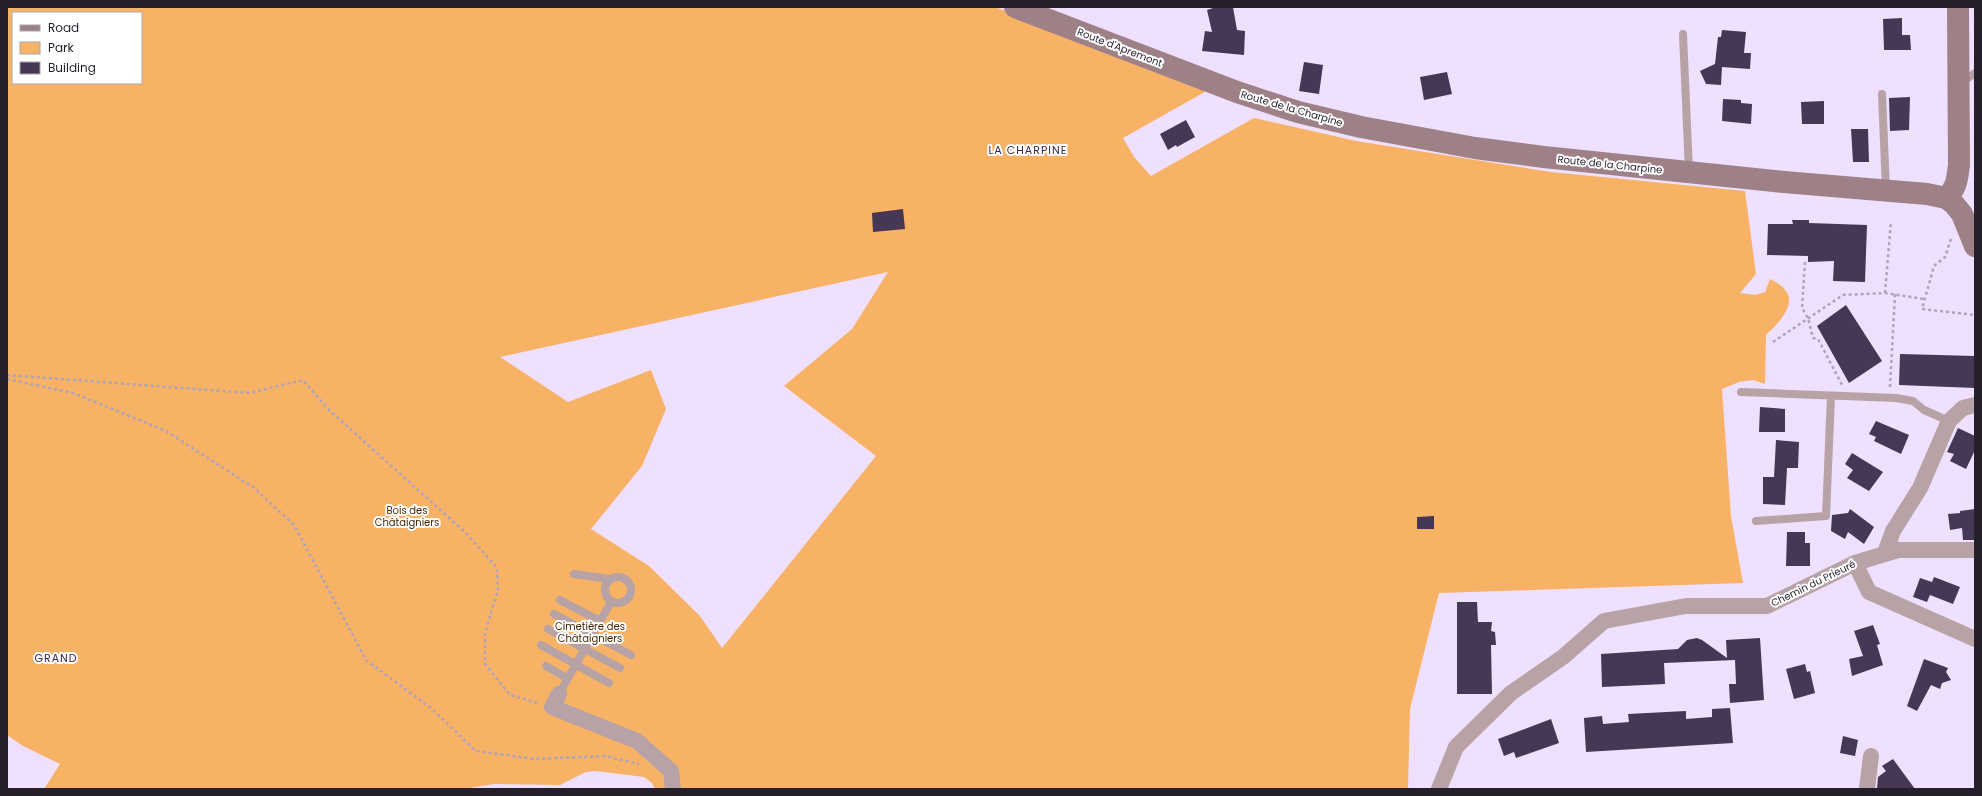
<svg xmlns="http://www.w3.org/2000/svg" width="1982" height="796" viewBox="0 0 1982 796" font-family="Poppins,sans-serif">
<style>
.green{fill:#f8b265;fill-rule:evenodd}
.building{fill:#463755}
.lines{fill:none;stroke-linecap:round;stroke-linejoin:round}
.path{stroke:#aea3bc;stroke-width:2.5;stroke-dasharray:3 3;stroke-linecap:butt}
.lane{stroke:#b7a2a5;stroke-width:8}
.street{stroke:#b7a2a5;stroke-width:16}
.secondary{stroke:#9e8186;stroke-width:22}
.labels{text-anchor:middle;stroke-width:4;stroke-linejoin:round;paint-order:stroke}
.street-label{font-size:10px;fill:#251f2c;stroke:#fff}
.park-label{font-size:10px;fill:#432703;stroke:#fff}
.neighbourhood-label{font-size:11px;letter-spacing:1px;fill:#362744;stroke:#fff}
</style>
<rect width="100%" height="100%" fill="#eee0fe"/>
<path class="green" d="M7,7H995L1210,89L1123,138L1134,157L1151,176L1254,118L1356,141L1551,172L1745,191L1756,274L1740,293L1755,295L1765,292L1770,279C1804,295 1786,316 1766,335L1765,384L1753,380L1739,382L1722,389L1731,516L1743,583L1439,593L1410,709L1408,789H655L652,783L644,777L595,771L586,772L560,785L494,784L464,789H44L60,764L23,746L7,735ZM13,13H141V83H13ZM888,272L852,329L784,386L876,456L722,648L700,616L649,566L591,529L642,466L666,409L651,370L568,402L500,357Z"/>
<path class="building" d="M1216,7H1233L1237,30L1245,31L1244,55L1202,51L1205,31L1212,32L1207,10Z
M1902,18V35H1910L1911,50H1884L1883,19Z
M1722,30L1746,32L1744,53H1751L1750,69L1722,67L1721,85L1706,84L1700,71L1715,64L1718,37H1721Z
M1304,62L1323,65L1319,94L1299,91Z
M1447,72L1452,94L1424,100L1420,77Z
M1910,97L1909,130L1890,131L1889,98Z
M1723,99L1741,100V103L1752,104L1751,124L1722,121Z
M1824,101V124H1802L1801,102Z
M1186,120L1195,137L1177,147L1176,145L1168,150L1160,134Z
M1851,129H1868L1869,162H1853Z
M903,209L905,229L873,232L872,213Z
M1792,220H1809V223L1867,225L1865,282L1833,281L1834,261L1808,262V256L1767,255L1768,224H1793Z
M1846,305L1882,361L1849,383L1817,326Z
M1900,354L1975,356V388L1899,385Z
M1760,407L1785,409V432H1759Z
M1876,421L1909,435L1901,454L1874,441L1876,437L1869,434Z
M1958,428L1975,436V450L1966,469L1950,461L1954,454L1947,452Z
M1776,440L1799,442L1798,468H1787L1785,505L1763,504V477H1774Z
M1852,453L1883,472L1869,491L1847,478L1853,470L1845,464Z
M1850,509L1874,527L1864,544L1848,532L1845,539L1831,531L1832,515L1848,513Z
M1975,509V540H1963L1962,528L1950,530L1948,514L1960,513V511Z
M1434,516V529H1417V517Z
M1787,532H1805V543H1810V566H1786Z
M1934,577L1960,587L1953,604L1930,595L1927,602L1913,597L1920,578L1932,582Z
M1457,602H1477L1478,622H1492L1491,631L1495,632L1496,645H1491L1492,694H1457Z
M1873,625L1880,644L1877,645L1883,665L1852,676L1849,659L1863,656L1854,631Z
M1697,638L1702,640L1727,658L1726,640L1760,638L1764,700L1730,703L1729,684H1736L1735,660L1664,663L1665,684L1602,687L1601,654L1678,649L1687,640Z
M1924,659L1948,668L1946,672L1951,680L1942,683L1940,689L1931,685L1917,711L1907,706Z
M1805,664L1807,672L1810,671L1815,693L1794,699L1786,669Z
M1730,708L1733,743L1586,752L1584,718L1602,716L1603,724L1629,722L1628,714L1686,711V719L1712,717V709Z
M1551,719L1559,743L1516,758L1514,752L1504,756L1498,739Z
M1843,736L1858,740L1855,756L1840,753Z
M1893,759L1915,789H1877L1878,777L1886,771L1882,766Z"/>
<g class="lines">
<path class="path" d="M1951,239L1945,257L1934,266L1922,309L1975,315
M1805,262L1802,308L1808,318L1813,338L1818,339L1842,385
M1885,293L1891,221
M1773,342L1843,295L1885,293L1924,299
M7,375L249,393L303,380L329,410L466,533L497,568L498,590L485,633V664L510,695L538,703
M7,379L73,393L166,431L254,488L294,525L366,660L432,709L476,751L535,759L605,756L639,764
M1890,387L1895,294"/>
<path class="lane" d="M1683,34L1689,172
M1961,83L1975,73
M1882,94L1886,190
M1741,392L1896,398L1913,401L1924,410L1949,421
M1756,521L1826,516L1831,396
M574,574L609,579
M605 590a13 13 0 1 1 26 0a13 13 0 1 1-26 0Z
M560,600L600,621
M554,614L631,655
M548,629L620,668
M541,645L609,683
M546,666L567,678
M559,694L611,602"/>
<path class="street" d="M1885,553L1893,531L1920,488L1949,421L1963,408L1975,405
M1855,563L1869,592L1975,639
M559,694L552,707L637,741L671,771L673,789
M1439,789L1456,747L1511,693L1563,657L1604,621L1686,606H1767L1855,563L1898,550H1975
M1867,789L1871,756"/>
<path class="secondary" d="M1015,7L1237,92L1298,112L1361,127L1475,148L1544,157L1784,182L1927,194L1946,198L1954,204L1962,214L1975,246
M1946,198C1957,188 1957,179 1959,165L1958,7"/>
</g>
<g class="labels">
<g class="street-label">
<text transform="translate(1120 47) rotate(21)" y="4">Route d'Apremont</text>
<text transform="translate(1292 108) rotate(16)" y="4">Route de la Charpine</text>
<text transform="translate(1610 164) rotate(6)" y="4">Route de la Charpine</text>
<text transform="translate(1813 583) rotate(-26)" y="4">Chemin du Prieuré</text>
</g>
<g class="park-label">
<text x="407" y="514">Bois des<tspan x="407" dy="12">Châtaigniers</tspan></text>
<text x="590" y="630">Cimetière des<tspan x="590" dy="12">Châtaigniers</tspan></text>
</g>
<g class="neighbourhood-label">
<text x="1028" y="154">LA CHARPINE</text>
<text x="56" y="662">GRAND</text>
</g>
</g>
<rect width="1982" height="796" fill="none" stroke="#251f2c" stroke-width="16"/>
<rect x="12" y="12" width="130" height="72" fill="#ffffff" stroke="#a8a5ab"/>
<rect x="20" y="25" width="20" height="6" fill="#9e8186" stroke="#a8a5ab"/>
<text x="48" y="32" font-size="12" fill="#251f2c">Road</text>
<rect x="20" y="42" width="20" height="12" fill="#f8b265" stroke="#a8a5ab"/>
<text x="48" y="52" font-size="12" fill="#251f2c">Park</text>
<rect x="20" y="62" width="20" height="12" fill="#463755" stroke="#a8a5ab"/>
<text x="48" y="72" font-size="12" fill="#251f2c">Building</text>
</svg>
